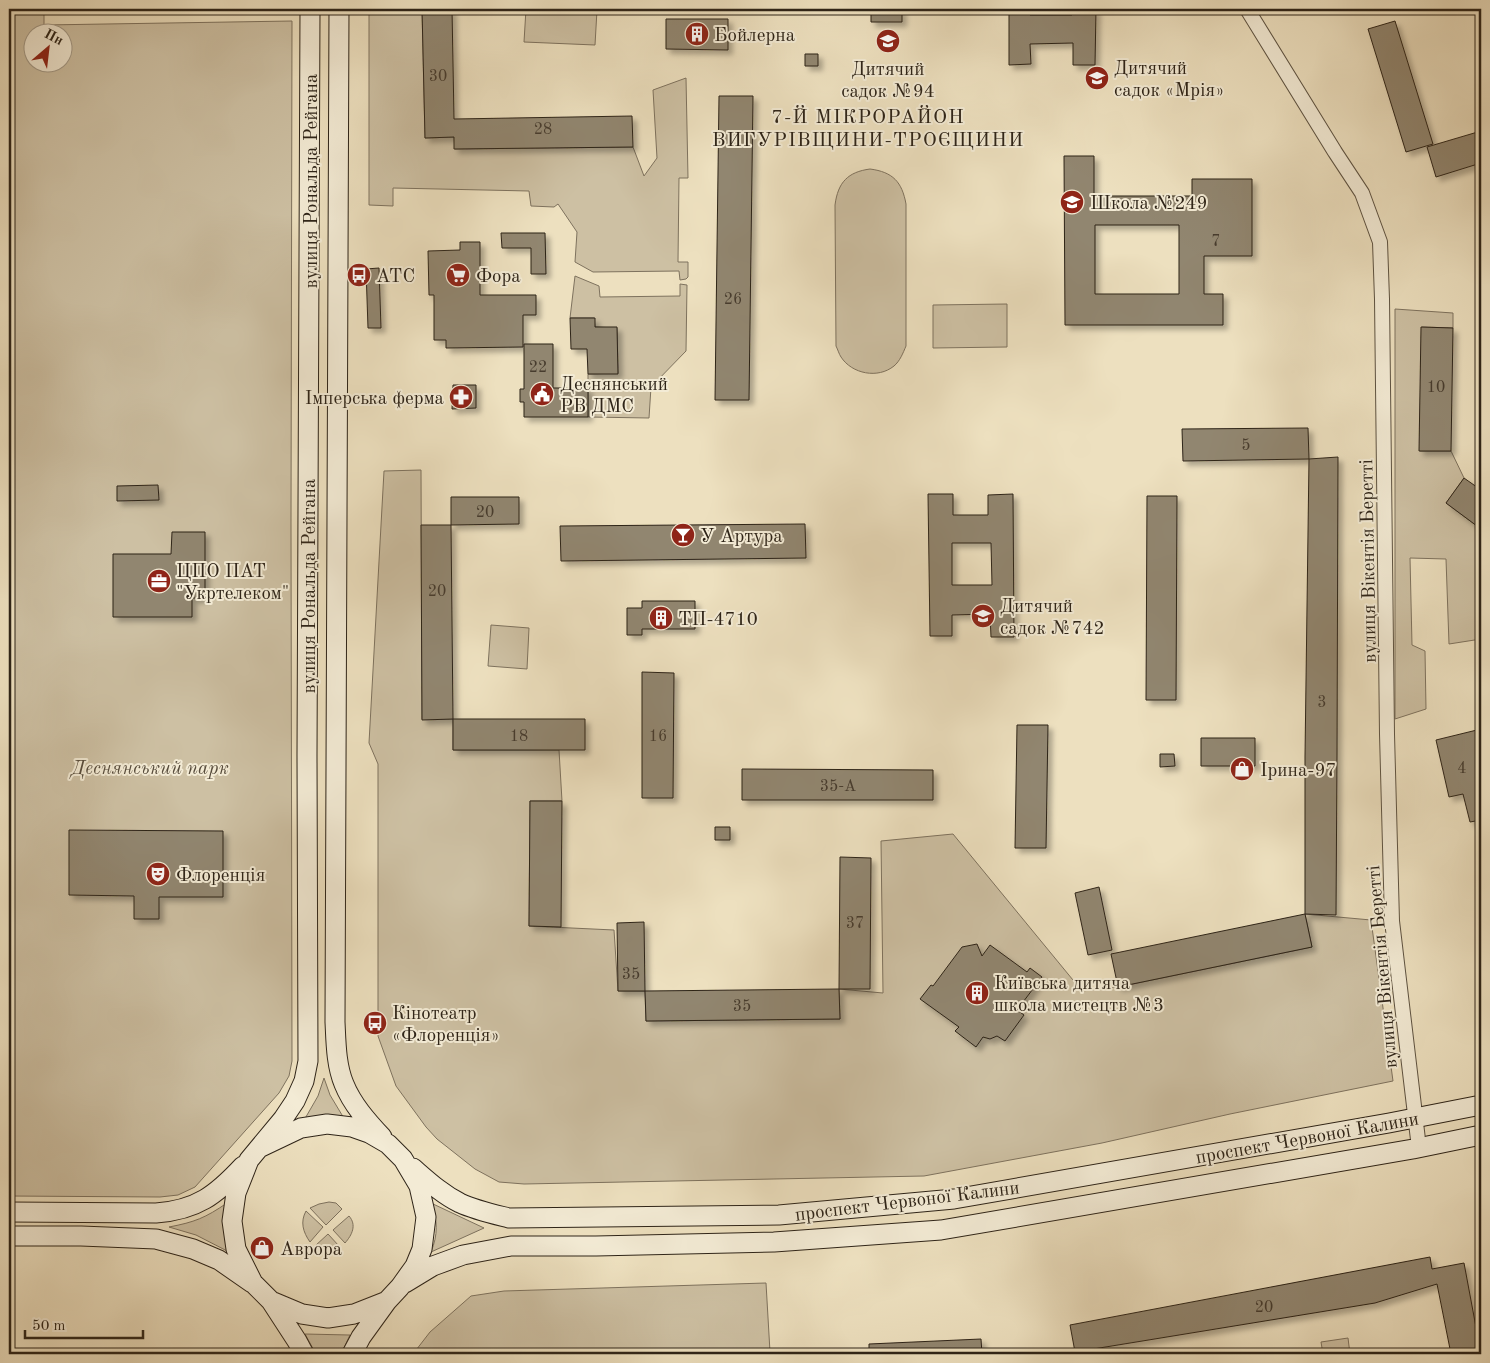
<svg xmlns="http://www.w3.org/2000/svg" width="1490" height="1363" viewBox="0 0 1490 1363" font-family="'Old Standard TT',serif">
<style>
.green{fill:#cdc0a3;stroke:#7e725e;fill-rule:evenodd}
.building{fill:#91866f;stroke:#2e2418;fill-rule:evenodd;filter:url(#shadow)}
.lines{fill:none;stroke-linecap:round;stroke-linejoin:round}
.minor-casing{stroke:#5e5342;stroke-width:16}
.secondary-casing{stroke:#2e2418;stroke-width:21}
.minor{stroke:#f3ebd5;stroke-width:14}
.secondary{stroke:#f3ebd5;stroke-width:19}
.labels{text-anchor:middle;stroke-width:4;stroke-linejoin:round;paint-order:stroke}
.number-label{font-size:16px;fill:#473c2e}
.poi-label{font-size:19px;fill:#2e2418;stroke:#f3ebd5;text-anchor:start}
.street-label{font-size:19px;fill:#2e2418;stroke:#f3ebd5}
.park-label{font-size:19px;font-style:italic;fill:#564b3b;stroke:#f3ebd5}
.neighbourhood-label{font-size:20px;letter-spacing:1px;fill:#2e2418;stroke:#f3ebd5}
</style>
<defs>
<filter id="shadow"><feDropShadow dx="4.5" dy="4.5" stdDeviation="2.5" flood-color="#0004"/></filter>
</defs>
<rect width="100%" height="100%" fill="#ede0bf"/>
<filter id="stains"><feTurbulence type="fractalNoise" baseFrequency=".004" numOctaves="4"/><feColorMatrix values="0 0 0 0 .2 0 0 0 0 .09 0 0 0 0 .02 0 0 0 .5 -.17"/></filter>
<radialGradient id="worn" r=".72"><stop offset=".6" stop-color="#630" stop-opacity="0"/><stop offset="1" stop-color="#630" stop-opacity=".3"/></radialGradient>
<path class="green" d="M9,9H44V25L292,21L291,523L292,1061L289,1076L279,1093L195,1187L178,1195L160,1197L9,1196ZM32,32H62V62H32Z
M369,9H422L425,138L454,137L455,149L633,147L644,176L657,158L653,90L686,78L688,178H679L678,262H688V277L686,279L680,280L679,271L593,272L575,262L577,232L558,204L554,207L531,206L529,191L393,188V206L369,205Z
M526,9L597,10L595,45L524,42Z
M870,169C893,172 902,182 906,204V346C903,353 900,361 894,366C878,379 852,374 841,357C839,354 838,350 836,346L835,205C838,182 848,172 870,169Z
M575,276L599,286L600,297L680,296V284L687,285L686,351L651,387L649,418L588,417V374L618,373L617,328L595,327L594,318H570Z
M1007,304V347L933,348V305Z
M1395,309L1453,313V328L1422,327L1420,451H1451L1464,478L1446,503L1481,529V639L1449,644L1446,559L1410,558L1412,645L1425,651L1426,709L1395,719Z
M421,470L422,719H453V750H559L562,801H530L529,926L614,930L618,991H645L646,1021L840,1019L839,989L883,993L881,841L953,834L1082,991L1118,987L1312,947L1305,914L1371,920L1393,1081L1230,1114L1102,1143L924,1176L524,1184L499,1182L475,1169L437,1139L426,1127L396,1086L378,1036V764L369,743L384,471Z
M491,625L529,628L527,669L488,666Z
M324,1078L330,1095L345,1120L303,1122L318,1096Z
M329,1202L336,1203L342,1209L326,1225L310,1208L319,1204Z
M227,1203L231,1253L196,1235L169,1227C195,1222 205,1218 227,1203Z
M431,1203L484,1228L431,1252C438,1235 438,1220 431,1203Z
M306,1211L323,1227L310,1242C303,1232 300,1222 306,1211Z
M349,1216C357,1225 352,1235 345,1243L333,1230Z
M328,1234L339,1246C331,1251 323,1251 315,1246Z
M766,1283L770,1352H688V1354H413L430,1332L471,1296L504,1291Z
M305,1334L349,1335H350L341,1354H316Z
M1348,1338L1350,1354H1323L1321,1342Z"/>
<path class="building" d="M422,9H452L454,119L632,116L633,147L454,149V137L425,138Z
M871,9H902V22H871Z
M1009,9H1030V15H1072V9H1096L1095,65H1073V43L1030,44L1031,64L1009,65Z
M666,19H728V50L666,49Z
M1395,21L1433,144L1406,152L1368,29Z
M805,54H818V66H805Z
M719,96H753L749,400H715Z
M1481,131V163L1436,177L1427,147Z
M1064,156H1094V196H1192V179H1252V256H1204V294H1223V325H1065ZM1095,225H1179V294H1095Z
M501,233H545L546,274H531V248H502Z
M460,242H480V295H536V315H523V347L446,348V340H434V295H429L428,251L460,250Z
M379,268L381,328H368L366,269Z
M570,318H595V327H617L618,374H588L587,349H571Z
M1421,327L1453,328L1451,451H1419Z
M524,344H553V388H588V417H524V402H520V389H524Z
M453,385H476V408L452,409Z
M1308,428L1309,459L1183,461L1182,429Z
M1338,457L1337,755L1336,915L1305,914V756L1309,459Z
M1464,478L1481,490V529L1446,503Z
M158,485L159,500L117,501V486Z
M928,494H953V515H988V495L1013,494L1014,637H991L990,614L952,615V636H930ZM952,543H991L992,585H952Z
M1147,496H1177L1176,700H1146Z
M451,497H519V524L451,525Z
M805,524L806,558L561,561L560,526Z
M421,525H451L453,719L422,720Z
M172,532H205V592H202V598H192V617H113V554H171Z
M642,601H695V629H642V635H627V608H642Z
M642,672L674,673L673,798H642Z
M453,719H585V750H453Z
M1017,725H1048L1046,848H1015Z
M1481,729V820L1470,822L1463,794L1449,797L1436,740Z
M1201,738H1255V766H1201Z
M1160,754H1174L1175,766L1160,767Z
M742,769L933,770V800H742Z
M530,801H562L561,927L529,926Z
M715,827H730V840H715Z
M69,830L223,831V897H159V919H134V896L69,895Z
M840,857L871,858L870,989H839Z
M1099,887L1112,950L1088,955L1075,893Z
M1305,914L1312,947L1118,987L1111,954Z
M644,922L645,991H618L617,923Z
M977,944L982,956L990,945L1027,972L1030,968L1042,977L1017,1010L1024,1015L1005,1041L997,1036L990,1039L983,1037L976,1047L955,1031L959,1027L920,999L931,985L933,986L962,947Z
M839,989L840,1019L646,1021L645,991Z
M1430,1257L1432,1269L1464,1263L1481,1354H1451L1437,1284L1375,1303L1075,1352L1070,1325Z
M981,1339L982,1354H869V1344Z"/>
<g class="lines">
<g class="minor-casing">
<path id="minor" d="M1247,9L1335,152L1362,193L1380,242L1382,299L1387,734L1392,921L1419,1148"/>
</g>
<g class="secondary-casing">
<path id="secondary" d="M339,9L335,1022C336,1042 336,1065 344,1084C352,1104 367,1121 382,1137
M259,1148L301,1128L327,1124L352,1127L369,1133L388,1144L403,1159L419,1186L426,1217L422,1249L415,1266L400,1287L387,1301L354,1314L328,1318L302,1314L271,1301L253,1283L236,1249L232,1221L236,1193L249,1160L283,1119L295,1101L304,1081L308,1061L307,756L310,9
M413,1168C428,1181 442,1194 460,1203C475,1210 493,1214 509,1218L779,1215L954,1199L1389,1123L1481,1105
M9,1212L156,1213C197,1210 216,1195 243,1166
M9,1236H81L156,1239L193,1249L219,1260L252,1283
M405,1283L433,1266L463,1255L511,1246H596L774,1242L941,1230L1413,1149L1481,1135
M271,1301L297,1341L304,1354
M352,1354L361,1337L387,1301"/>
</g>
<use href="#minor" class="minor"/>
<use href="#secondary" class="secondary"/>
</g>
<defs>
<g id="building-disc" transform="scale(1.25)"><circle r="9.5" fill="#8f2418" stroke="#f3ebd5"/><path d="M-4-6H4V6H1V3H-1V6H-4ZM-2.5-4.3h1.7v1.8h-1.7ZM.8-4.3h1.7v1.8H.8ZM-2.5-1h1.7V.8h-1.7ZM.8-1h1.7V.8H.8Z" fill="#fff"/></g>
<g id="school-disc" transform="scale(1.25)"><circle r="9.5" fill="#8f2418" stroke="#f3ebd5"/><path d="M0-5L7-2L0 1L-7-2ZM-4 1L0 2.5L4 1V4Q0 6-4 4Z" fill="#fff"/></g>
<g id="bus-disc" transform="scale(1.25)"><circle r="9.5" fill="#8f2418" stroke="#f3ebd5"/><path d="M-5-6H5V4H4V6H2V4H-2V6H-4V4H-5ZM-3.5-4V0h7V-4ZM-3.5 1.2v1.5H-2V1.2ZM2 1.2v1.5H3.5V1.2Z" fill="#fff"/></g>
<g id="supermarket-disc" transform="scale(1.25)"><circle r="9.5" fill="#8f2418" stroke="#f3ebd5"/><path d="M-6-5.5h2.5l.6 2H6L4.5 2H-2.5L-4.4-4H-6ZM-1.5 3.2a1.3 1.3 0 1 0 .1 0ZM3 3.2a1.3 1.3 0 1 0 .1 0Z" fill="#fff"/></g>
<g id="civic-disc" transform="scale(1.25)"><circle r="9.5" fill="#8f2418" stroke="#f3ebd5"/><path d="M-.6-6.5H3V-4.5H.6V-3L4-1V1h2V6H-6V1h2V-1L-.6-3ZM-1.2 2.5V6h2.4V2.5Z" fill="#fff"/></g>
<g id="pharmacy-disc" transform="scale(1.25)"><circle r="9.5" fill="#8f2418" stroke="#f3ebd5"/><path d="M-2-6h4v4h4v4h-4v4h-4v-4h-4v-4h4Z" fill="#fff"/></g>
<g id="bar-disc" transform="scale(1.25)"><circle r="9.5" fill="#8f2418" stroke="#f3ebd5"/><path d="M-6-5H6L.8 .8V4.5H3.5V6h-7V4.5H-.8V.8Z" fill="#fff"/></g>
<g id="office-disc" transform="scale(1.25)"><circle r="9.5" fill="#8f2418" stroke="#f3ebd5"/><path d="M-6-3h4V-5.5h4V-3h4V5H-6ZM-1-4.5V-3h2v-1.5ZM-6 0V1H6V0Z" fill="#fff"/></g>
<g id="shop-disc" transform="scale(1.25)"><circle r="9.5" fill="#8f2418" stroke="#f3ebd5"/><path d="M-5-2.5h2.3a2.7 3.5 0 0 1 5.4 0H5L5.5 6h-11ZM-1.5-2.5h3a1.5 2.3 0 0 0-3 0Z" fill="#fff"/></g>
<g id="theatre-disc" transform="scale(1.25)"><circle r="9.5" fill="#8f2418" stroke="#f3ebd5"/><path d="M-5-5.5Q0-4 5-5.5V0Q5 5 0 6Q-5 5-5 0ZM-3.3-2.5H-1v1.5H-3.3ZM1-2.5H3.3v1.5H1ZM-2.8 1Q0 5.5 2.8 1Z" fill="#fff"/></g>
</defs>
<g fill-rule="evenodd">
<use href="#building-disc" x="697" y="34"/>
<use href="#school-disc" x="888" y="41"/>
<use href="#school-disc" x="1097" y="78"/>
<use href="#school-disc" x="1072" y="202"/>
<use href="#bus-disc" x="359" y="275"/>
<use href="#supermarket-disc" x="458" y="275"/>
<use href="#civic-disc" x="542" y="394"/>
<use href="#pharmacy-disc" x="461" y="397"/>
<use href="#bar-disc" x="683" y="535"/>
<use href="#office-disc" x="159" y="581"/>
<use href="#school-disc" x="983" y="616"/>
<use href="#building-disc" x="661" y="618"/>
<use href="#shop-disc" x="1242" y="769"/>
<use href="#theatre-disc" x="158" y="874"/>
<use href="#building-disc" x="977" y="993"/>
<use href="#bus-disc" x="375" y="1023"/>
<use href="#shop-disc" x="262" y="1248"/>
</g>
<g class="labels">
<g class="number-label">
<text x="438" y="81">30</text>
<text x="543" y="134">28</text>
<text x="1216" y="246">7</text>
<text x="733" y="304">26</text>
<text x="538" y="372">22</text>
<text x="1436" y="392">10</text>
<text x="1246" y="450">5</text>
<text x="485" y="517">20</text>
<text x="437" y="596">20</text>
<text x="1322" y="707">3</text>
<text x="519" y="741">18</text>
<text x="658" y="741">16</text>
<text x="1462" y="773">4</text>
<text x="838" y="791">35-А</text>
<text x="855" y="928">37</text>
<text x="631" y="979">35</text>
<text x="742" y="1011">35</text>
<text x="1264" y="1312">20</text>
</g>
<g class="poi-label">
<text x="714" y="41">Бойлерна</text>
<text x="1114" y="74">Дитячий<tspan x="1114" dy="22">садок «Мрія»</tspan></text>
<text x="888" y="75" text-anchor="middle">Дитячий<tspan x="888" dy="22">садок №94</tspan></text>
<text x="1090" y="209">Школа №249</text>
<text x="376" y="282">АТС</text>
<text x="476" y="282">Фора</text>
<text x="560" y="390">Деснянський<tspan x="560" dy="22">РВ ДМС</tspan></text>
<text x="444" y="404" text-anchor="end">Імперська ферма</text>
<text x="700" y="542">У Артура</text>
<text x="176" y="577">ЦПО ПАТ<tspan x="176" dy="22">"Укртелеком"</tspan></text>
<text x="1000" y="612">Дитячий<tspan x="1000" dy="22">садок №742</tspan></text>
<text x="678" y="625">ТП-4710</text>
<text x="1260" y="776">Ірина-97</text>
<text x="176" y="881">Флоренція</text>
<text x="994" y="989">Київська дитяча<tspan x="994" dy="22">школа мистецтв №3</tspan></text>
<text x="392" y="1019">Кінотеатр<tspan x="392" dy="22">«Флоренція»</tspan></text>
<text x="280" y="1255">Аврора</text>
</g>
<g class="street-label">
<text transform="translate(310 181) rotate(-90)" y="7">вулиця Рональда Рейгана</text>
<text transform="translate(1367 561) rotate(-91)" y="7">вулиця Вікентія Беретті</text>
<text transform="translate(308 586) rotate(-90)" y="7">вулиця Рональда Рейгана</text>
<text transform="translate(1381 967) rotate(-95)" y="7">вулиця Вікентія Беретті</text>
<text transform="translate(1307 1137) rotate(-10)" y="7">проспект Червоної Калини</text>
<text transform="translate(907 1200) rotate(-7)" y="7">проспект Червоної Калини</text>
</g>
<g class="park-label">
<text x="150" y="774">Деснянський парк</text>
</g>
<g class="neighbourhood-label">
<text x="868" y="123">7-Й МІКРОРАЙОН<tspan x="868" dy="23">ВИГУРІВЩИНИ-ТРОЄЩИНИ</tspan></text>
</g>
</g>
<rect width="1490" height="1363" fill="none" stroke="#ede0bf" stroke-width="30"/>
<rect x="10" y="10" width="1470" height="1343" fill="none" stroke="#2e2418" stroke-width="2.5"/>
<rect x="15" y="15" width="1460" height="1333" fill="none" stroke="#2e2418"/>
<g transform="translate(48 48) rotate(28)"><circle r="24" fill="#f3ebd5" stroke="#a49b89"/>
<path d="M0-4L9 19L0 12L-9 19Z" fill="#8f2418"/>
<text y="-8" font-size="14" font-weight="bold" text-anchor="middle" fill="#2e2418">Пн</text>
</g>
<path d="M25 1330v8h118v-8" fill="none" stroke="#2e2418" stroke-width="2.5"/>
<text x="32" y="1330" font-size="15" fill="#2e2418" stroke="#f3ebd5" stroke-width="4" paint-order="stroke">50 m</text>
<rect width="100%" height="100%" filter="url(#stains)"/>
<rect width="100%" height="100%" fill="url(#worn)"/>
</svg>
